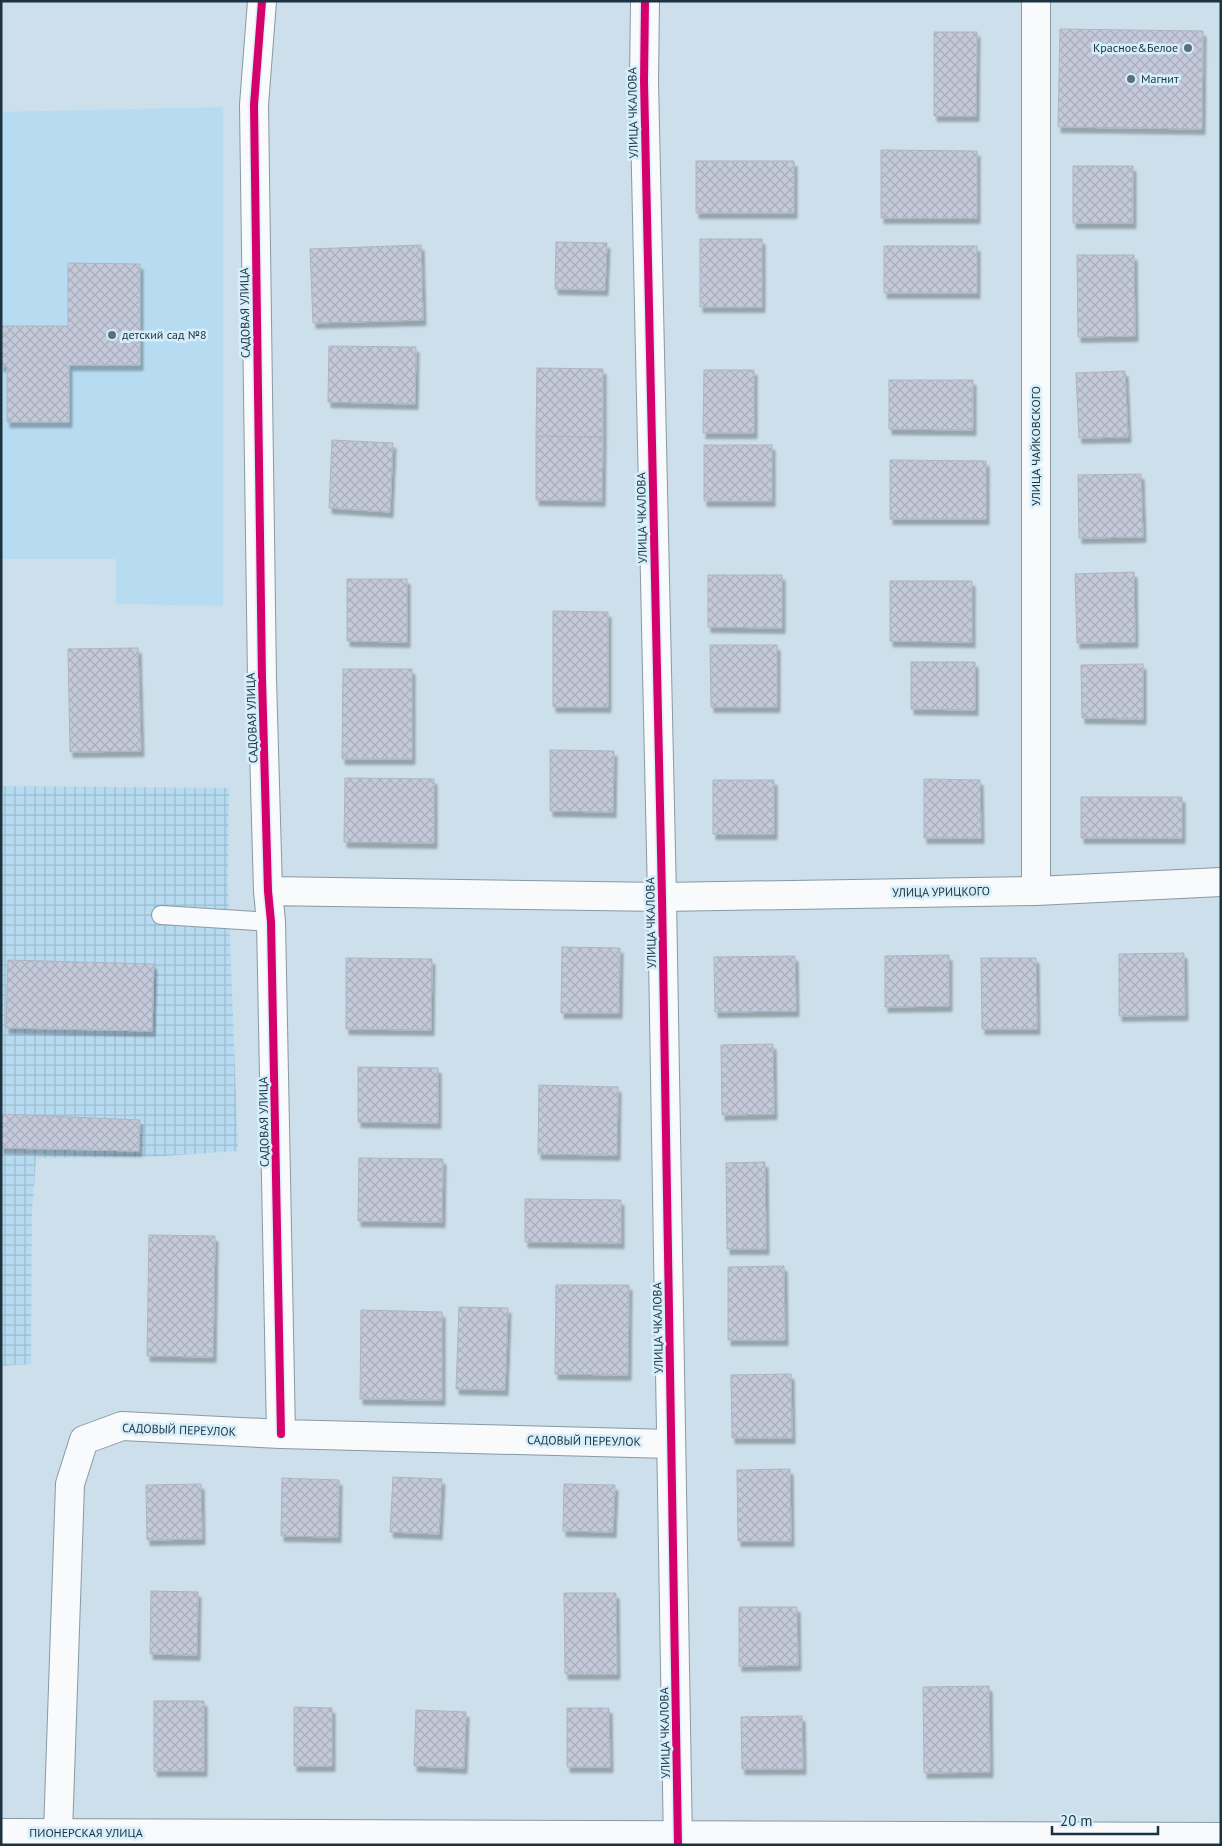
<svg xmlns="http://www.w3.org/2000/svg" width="1222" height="1846" viewBox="0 0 1222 1846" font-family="'PT Sans',sans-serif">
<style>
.built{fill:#b7dcf1}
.industrial{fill:url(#industrial-grid)}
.building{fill:url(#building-cross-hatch);stroke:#aeb4c2;filter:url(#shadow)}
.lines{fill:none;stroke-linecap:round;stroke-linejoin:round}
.lane-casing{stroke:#879aa4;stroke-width:20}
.street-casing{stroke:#879aa4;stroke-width:30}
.secondary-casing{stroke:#879aa4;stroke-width:30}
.lane{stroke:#f8fafc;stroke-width:18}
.street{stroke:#f8fafc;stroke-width:28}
.secondary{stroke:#f8fafc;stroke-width:28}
.cycleway-casing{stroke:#d7eefb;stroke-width:11}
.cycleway{stroke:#d6006c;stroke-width:8}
.poi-dot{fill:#596f7c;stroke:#d7eefb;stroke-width:2}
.labels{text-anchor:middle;stroke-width:5;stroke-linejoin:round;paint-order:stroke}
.poi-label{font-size:12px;fill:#1b3340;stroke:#d7eefb;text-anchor:start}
.street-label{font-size:12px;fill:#1b3340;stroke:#d7eefb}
</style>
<defs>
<pattern id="industrial-grid" width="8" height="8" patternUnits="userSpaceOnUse" patternTransform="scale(1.25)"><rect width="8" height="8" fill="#b7dcf1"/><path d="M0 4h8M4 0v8" fill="none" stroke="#9dbdd0"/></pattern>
<pattern id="building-cross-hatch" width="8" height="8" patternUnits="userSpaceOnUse" patternTransform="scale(1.25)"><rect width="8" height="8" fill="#c4cada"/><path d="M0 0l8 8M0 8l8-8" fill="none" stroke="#a8aebc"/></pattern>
<filter id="shadow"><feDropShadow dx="3" dy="5.5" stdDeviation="1" flood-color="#0004"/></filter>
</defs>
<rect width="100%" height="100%" fill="#cddfea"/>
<path class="built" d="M223,107V606L116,604V559H1V112Z"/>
<path class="industrial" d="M1,786L229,788L228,884L238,1151L151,1157L36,1158L32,1214L31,1364L1,1366Z"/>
<path class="building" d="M1060,29L1203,31L1202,129L1058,127Z
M934,32H977L976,116H934Z
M881,150L977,151V218H881Z
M696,161H794V213H696Z
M1073,166H1133V223H1073Z
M700,239H762V307H700Z
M556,242L607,243L605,290L555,289Z
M421,245L423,320L313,323L310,249Z
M884,246H977V293H884Z
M1077,255H1134L1135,336L1078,337Z
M68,263L140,264V365H69V422H7V366H1V326H68Z
M329,346L416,347L415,404L328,402Z
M537,368L603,369V437L536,436Z
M704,370H754V433H703Z
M1125,371L1128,437L1079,438L1076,373Z
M889,380H973V430L889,429Z
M536,436L603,437L602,501L536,500Z
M332,440L393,443L390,512L329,508Z
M704,445H772V501H704Z
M890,460L986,461V519H890Z
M1141,474L1143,537L1079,538L1078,475Z
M1134,572L1135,642L1077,643L1075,574Z
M708,575H782V628L708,627Z
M347,579H407V642L347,641Z
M890,581H972V642L890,641Z
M553,611L608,612V707H553Z
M710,645H777V707H711Z
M138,648L141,751L70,752L68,649Z
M911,662H975V710L911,709Z
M1143,664V719L1082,718L1081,665Z
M343,669H412V759H342Z
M550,750L614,751L613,812L550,811Z
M345,778L434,779V843L344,842Z
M924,779L980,780L981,838H924Z
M713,780H774V834H713Z
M1081,797H1182V838H1081Z
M562,947L620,948L619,1013H561Z
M1184,953L1185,1015L1119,1016V954Z
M949,955V1006L885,1007V956Z
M795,956L796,1011L715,1012L714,957Z
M346,958L432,959L431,1030L346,1029Z
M981,958H1036L1037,1029H982Z
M8,960L154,964L152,1031L6,1028Z
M773,1044L774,1114L722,1115L721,1045Z
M358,1067L438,1068V1123L358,1122Z
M539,1085L618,1087L617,1155L538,1154Z
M1,1114L140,1120L139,1151L1,1148Z
M359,1158L443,1159L442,1222L358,1221Z
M765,1162L766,1249H727L726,1163Z
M525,1199L621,1200V1243L525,1242Z
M149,1235L215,1236L213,1357L147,1356Z
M784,1266L785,1340H728V1267Z
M556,1285H629L628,1375L555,1374Z
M459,1307L508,1308L505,1390L456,1389Z
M361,1310L442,1312V1400L360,1399Z
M791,1374L792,1438H732L731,1375Z
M790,1469L791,1541H738L737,1470Z
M393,1477L442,1479L439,1534L390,1532Z
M282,1478L339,1480L338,1537L281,1536Z
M201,1484L202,1539L147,1540L146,1485Z
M564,1484L615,1485L613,1532L563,1531Z
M151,1591L198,1592L197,1655L150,1654Z
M564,1593H616L617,1674H565Z
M739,1607H797L798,1665L739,1666Z
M989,1686L990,1772L924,1773L923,1687Z
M154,1701H204V1771H154Z
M294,1707L332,1708V1766H294Z
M567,1708H609L610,1767H567Z
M416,1710L466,1712L464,1768L414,1766Z
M802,1716L803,1769H742L741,1717Z"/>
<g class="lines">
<g class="lane-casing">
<path id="lane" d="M161,915L271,922"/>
</g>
<g class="street-casing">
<path id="street" d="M262,1L254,105L262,679L268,891L271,922L281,1434
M1036,1V891
M268,891L662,897L1036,891L1221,882
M1,1833L1221,1837
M58,1833L70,1484L84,1440L122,1426L281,1434L671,1444"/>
</g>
<g class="secondary-casing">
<path id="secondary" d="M645,1L644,81L662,897L678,1845"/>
</g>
<use href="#lane" class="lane"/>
<use href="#street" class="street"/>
<use href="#secondary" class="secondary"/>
<g class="cycleway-casing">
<path id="cycleway" d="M262,1L254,105L262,679L268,891L271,922L281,1434
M645,1L644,81L662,897L678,1845"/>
</g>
<use href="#cycleway" class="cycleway"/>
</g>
<g class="poi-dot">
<circle cx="1188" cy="48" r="5"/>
<circle cx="1131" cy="79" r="5"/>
<circle cx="112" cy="335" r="5"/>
</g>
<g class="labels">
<g class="poi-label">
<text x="1178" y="52" text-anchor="end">Красное&amp;Белое</text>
<text x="1141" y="83">Магнит</text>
<text x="122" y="339">детский сад №8</text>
</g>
<g class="street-label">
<text transform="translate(633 113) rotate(-91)" y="4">УЛИЦА ЧКАЛОВА</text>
<text transform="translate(245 313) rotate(-91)" y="4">САДОВАЯ УЛИЦА</text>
<text transform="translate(1036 446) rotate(-90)" y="4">УЛИЦА ЧАЙКОВСКОГО</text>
<text transform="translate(642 518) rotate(-91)" y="4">УЛИЦА ЧКАЛОВА</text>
<text transform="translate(252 718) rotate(-92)" y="4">САДОВАЯ УЛИЦА</text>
<text transform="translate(941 892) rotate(-1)" y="4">УЛИЦА УРИЦКОГО</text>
<text transform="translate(651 923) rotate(-91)" y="4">УЛИЦА ЧКАЛОВА</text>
<text transform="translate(264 1122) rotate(-91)" y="4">САДОВАЯ УЛИЦА</text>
<text transform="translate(658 1328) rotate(-91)" y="4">УЛИЦА ЧКАЛОВА</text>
<text transform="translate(179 1430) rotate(2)" y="4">САДОВЫЙ ПЕРЕУЛОК</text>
<text transform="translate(584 1441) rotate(1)" y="4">САДОВЫЙ ПЕРЕУЛОК</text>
<text transform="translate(665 1733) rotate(-91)" y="4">УЛИЦА ЧКАЛОВА</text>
<text x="86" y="1837">ПИОНЕРСКАЯ УЛИЦА</text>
</g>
</g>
<rect width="1222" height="1846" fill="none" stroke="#1b3340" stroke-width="5"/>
<path d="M1052 1826v8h106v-8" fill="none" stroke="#1b3340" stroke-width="2.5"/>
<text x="1060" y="1826" font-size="15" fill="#1b3340" stroke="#d7eefb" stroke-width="4" paint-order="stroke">20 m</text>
</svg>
